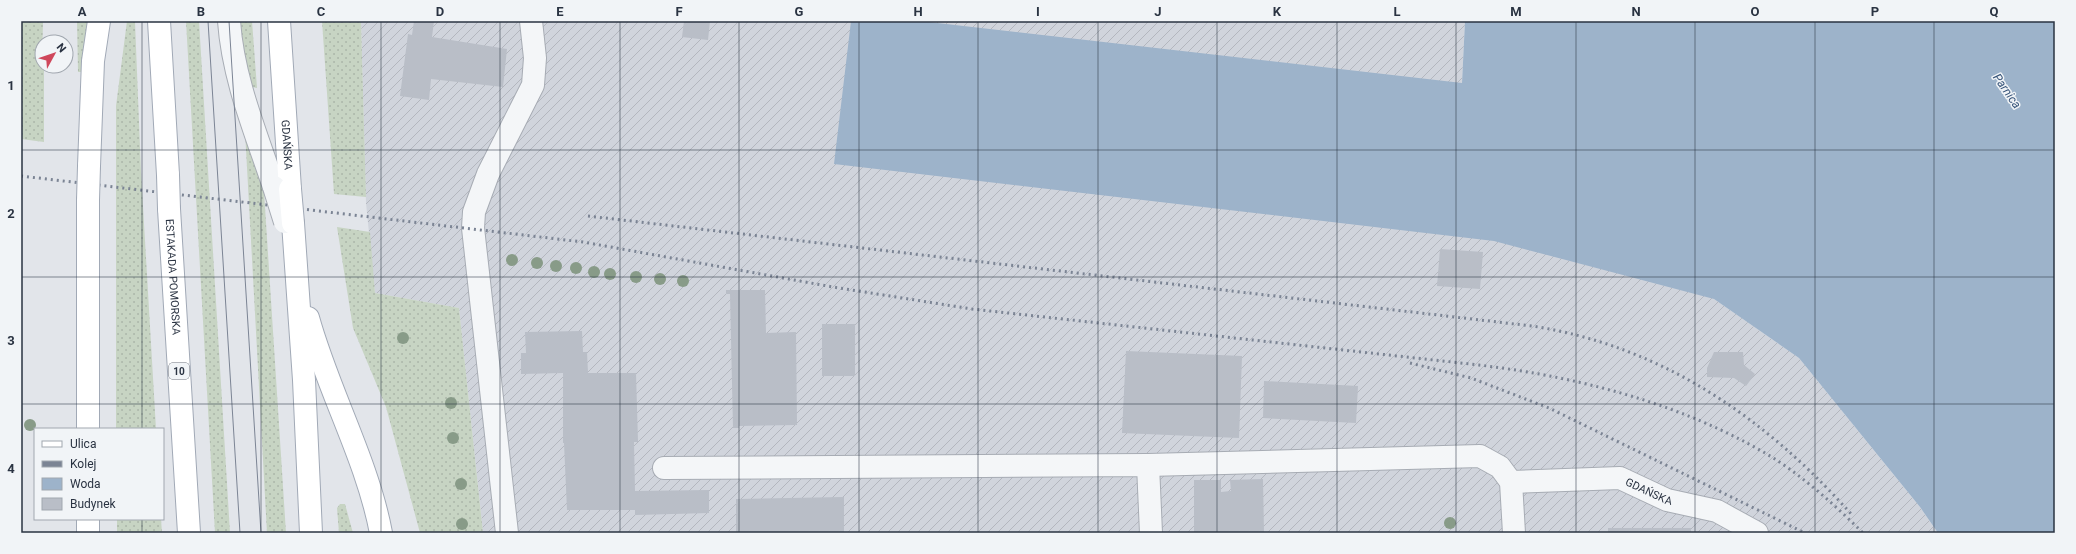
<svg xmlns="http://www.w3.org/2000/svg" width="2076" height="554" viewBox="0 0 2076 554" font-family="Roboto,sans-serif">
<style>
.industrial{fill:url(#industrial-furrows)}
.grass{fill:url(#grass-dots)}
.water{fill:#9db3ca}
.building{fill:#b9bec7}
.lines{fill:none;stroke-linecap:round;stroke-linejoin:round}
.minor-casing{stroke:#a7acb4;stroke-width:24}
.major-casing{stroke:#a1a9b6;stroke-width:24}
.minor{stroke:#f4f6f8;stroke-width:22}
.major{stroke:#fff;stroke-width:22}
.tram{stroke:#7b8494;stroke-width:1}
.rail{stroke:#7b8494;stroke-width:3;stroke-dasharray:2 4;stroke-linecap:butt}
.minor-bridge-casing{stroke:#a7acb4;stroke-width:24;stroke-linecap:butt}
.major-bridge-casing{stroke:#a1a9b6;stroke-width:24;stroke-linecap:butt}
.minor-bridge{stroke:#f4f6f8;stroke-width:22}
.major-bridge{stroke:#fff;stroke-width:22}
.tree{fill:#889b88}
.grid{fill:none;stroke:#2a3342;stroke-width:1;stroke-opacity:0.55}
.labels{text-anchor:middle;stroke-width:3;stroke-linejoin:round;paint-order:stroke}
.shield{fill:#f1f4f7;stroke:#666d78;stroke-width:1}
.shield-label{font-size:10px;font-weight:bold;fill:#2a3342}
.street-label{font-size:11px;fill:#2a3342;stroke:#f1f4f7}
.water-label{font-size:12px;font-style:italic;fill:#335177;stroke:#f1f4f7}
.neatline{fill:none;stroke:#2a3342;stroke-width:1.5}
.grid-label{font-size:13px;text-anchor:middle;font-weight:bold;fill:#2a3342}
</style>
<defs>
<pattern id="industrial-furrows" width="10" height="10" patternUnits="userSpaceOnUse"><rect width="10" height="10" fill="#d0d4dc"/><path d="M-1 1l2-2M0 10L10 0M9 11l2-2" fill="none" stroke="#b3b6be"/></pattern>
<pattern id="grass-dots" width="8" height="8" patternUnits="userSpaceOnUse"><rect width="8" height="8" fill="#c7d4c3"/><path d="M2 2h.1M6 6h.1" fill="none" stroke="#abb6a9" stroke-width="1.8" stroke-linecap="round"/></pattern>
</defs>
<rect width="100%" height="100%" fill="#e2e5ea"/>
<path class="industrial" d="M361,21H1465L1462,83L1714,299L1799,358L1920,507L1938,533H483L459,308L375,293L366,203Z"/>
<path class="grass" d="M21,21H43L42,66H44V142L21,139Z
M77,21H91L83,72H78Z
M127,21L135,22L141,172L156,429H116V106Z
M186,21H199L230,533H215Z
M236,21H252L257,88L252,87Z
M322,21H361L366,197L334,194Z
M245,131L263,176L286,533H267Z
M337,227L370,232L375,293L459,308L483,533H420L386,407L353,328Z
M340,504H345L353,533H339L337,508Z
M117,519H161L162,533H117Z"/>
<path class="water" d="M851,21H920L1462,83L1465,21H2055V533H1938L1920,507L1799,358L1714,299L1494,241L834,164Z"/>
<path class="building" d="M414,21H434L432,37L507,49L503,87L431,79L429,100L400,96L408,34L412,35Z
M684,21H710L708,40L682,37Z
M1440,249L1483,252L1480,289L1437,286Z
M726,290H765L766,333L796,332L797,425L739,426V428H733L730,294H726Z
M822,324H855V376H822Z
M582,331L583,352H587L588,373H636L638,442H634L635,491L709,490V513L635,515V510H567L564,443H563V373L521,374V353H526L525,332Z
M1126,351L1242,356L1239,438L1122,433Z
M1714,352H1743L1744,365L1755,374L1746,386L1734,378L1707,377V368Z
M1264,381L1358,386L1356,423L1263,418Z
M1263,479L1264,533H1194V480H1221V492L1231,491L1230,480Z
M844,497V533H736V499Z
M1608,528H1691V533H1608Z"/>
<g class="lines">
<g class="minor-casing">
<g id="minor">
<path d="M229,21C233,79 256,133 274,187"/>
<path d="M1148,465L1480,456L1500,467L1511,482L1514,533"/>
<path d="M664,468L1148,465L1151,533"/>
<path id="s1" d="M1511,482L1620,478L1667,500L1717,511L1757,533"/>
<path d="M507,533L473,228L474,212L488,174L533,85L535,58L531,21"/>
</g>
</g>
<g class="major-casing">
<g id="major">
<path d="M159,21L168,175"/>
<path id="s2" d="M279,21L290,189"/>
<path d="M89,166L93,61L99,21"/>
<path id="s3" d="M169,209L189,533"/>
<path d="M293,223L304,380L311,533"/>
<path d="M308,318C328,391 367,459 381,533"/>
<path d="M88,429V200"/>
<path d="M88,519V533"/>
</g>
</g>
<use href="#minor" class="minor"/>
<use href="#major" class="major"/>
<path class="tram" d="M208,21L240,533
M229,21L261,533"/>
<path class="rail" d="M21,176L583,242L833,287L972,309L1479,365C1580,377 1687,405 1775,459C1807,480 1836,506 1863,533
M588,216L1532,326C1662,346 1766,418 1852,515
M1410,363L1471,378L1549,408L1805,533"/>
<g class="minor-bridge-casing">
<path id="minor-bridge" d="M274,187L285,222"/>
</g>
<g class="major-bridge-casing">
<path id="major-bridge" d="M168,175L169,209
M290,189L293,223
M88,200L89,166"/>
</g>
<use href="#minor-bridge" class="minor-bridge"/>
<use href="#major-bridge" class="major-bridge"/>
</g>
<g class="tree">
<circle cx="512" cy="260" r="6"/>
<circle cx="537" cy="263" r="6"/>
<circle cx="556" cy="266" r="6"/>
<circle cx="576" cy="268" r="6"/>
<circle cx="594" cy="272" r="6"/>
<circle cx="610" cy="274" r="6"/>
<circle cx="636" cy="277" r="6"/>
<circle cx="660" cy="279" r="6"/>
<circle cx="683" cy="281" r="6"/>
<circle cx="403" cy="338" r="6"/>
<circle cx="451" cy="403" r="6"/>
<circle cx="30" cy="425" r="6"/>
<circle cx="453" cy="438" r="6"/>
<circle cx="461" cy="484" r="6"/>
<circle cx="1450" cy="523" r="6"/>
<circle cx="462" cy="524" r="6"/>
</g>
<path class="grid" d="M142,21V429M261,21V533M381,21V533M500,21V533M620,21V533M739,21V533M859,21V533M978,21V533M1098,21V533M1217,21V533M1337,21V533M1456,21V533M1576,21V533M1695,21V533M1815,21V533M1934,21V533M21,150H2055M21,277H2055M21,404H2055M142,519V533"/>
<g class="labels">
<rect class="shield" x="169" y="363" width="20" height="16" rx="3"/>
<g class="shield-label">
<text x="179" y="375">10</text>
</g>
<g class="street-label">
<text dy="4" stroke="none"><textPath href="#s2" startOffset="124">GDAŃSKA</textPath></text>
<text dy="4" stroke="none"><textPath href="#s3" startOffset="68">ESTAKADA POMORSKA</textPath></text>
<text dy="4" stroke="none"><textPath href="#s1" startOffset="141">GDAŃSKA</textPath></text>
</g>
<g class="water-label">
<text transform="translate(2007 91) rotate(55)" y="4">Parnica</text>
</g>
</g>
<rect width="2076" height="554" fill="none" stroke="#f1f4f7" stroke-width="44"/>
<rect x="34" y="428" width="130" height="92" fill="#f1f4f7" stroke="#a1a7af"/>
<rect x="42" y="441" width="20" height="6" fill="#ffffff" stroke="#a1a7af"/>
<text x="70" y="448" font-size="12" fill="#2a3342">Ulica</text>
<rect x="42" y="461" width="20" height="6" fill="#7b8494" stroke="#a1a7af"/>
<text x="70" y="468" font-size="12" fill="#2a3342">Kolej</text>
<rect x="42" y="478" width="20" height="12" fill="#9db3ca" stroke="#a1a7af"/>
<text x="70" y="488" font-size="12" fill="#2a3342">Woda</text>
<rect x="42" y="498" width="20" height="12" fill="#b9bec7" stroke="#a1a7af"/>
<text x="70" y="508" font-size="12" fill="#2a3342">Budynek</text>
<g transform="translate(54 54) rotate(50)"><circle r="19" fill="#f1f4f7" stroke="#a1a7af"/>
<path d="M0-3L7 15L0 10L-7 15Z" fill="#cf475b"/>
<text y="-6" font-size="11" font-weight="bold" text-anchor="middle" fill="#2a3342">N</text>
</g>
<rect x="22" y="22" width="2032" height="510" class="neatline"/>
<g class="grid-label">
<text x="82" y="16">A</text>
<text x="201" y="16">B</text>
<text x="321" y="16">C</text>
<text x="440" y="16">D</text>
<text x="560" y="16">E</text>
<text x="679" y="16">F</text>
<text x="799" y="16">G</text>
<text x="918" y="16">H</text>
<text x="1038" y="16">I</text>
<text x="1158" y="16">J</text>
<text x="1277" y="16">K</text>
<text x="1397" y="16">L</text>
<text x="1516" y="16">M</text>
<text x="1636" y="16">N</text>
<text x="1755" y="16">O</text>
<text x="1875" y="16">P</text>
<text x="1994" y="16">Q</text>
<text x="11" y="90">1</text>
<text x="11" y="218">2</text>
<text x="11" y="345">3</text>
<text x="11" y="473">4</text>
</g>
</svg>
